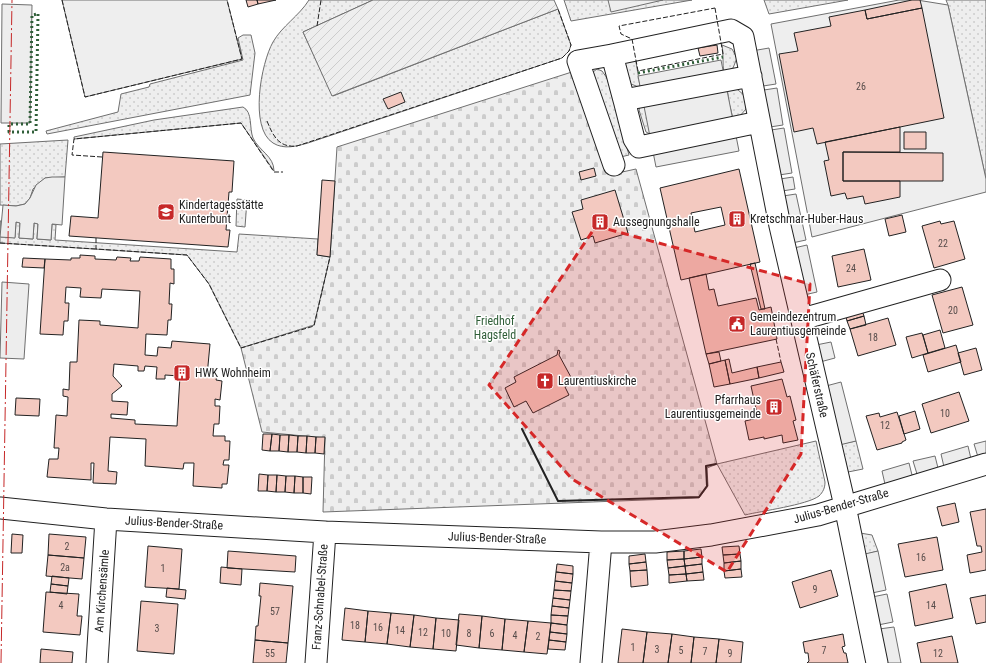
<svg xmlns="http://www.w3.org/2000/svg" width="986" height="663" viewBox="0 0 986 663" font-family="'Roboto Condensed',sans-serif">
<style>
.grass{fill:url(#grass-dots);stroke:#6f6f6f}
.cemetery{fill:url(#cemetery-stones);stroke:#6f6f6f}
.garden{fill:url(#garden-furrows);stroke:#6f6f6f}
.pitch{fill:#eee;stroke:#6f6f6f}
.parking{fill:#ededed;stroke:#6f6f6f}
.building{fill:#f3c9c0;stroke:#222;fill-rule:evenodd}
.lines{fill:none;stroke-linecap:round;stroke-linejoin:round}
.minor-casing{stroke:#222;stroke-width:23}
.minor{stroke:#fff;stroke-width:21}
.hedge{stroke:#2f5e38;stroke-width:3;stroke-dasharray:2 3;stroke-linecap:butt}
.fence{stroke:#222;stroke-width:1;stroke-dasharray:5 2;stroke-linecap:butt}
.wall{stroke:#222;stroke-width:2}
.power{stroke:#c62828;stroke-width:1;stroke-dasharray:14 3 2 3;stroke-linecap:butt}
.marked{fill:#d62828;fill-opacity:0.2;stroke:#d62828;stroke-width:3;stroke-dasharray:8 5;stroke-linejoin:round}
.labels{text-anchor:middle;stroke-width:3;stroke-linejoin:round;paint-order:stroke}
.number-label{font-size:10px;fill:#564c4a}
.poi-label{font-size:12px;fill:#222;stroke:#fff;text-anchor:start}
.park-label{font-size:12px;fill:#2f5e38;stroke:#fff}
.street-label{font-size:12px;fill:#222;stroke:#fff}
</style>
<defs>
<pattern id="grass-dots" width="8" height="8" patternUnits="userSpaceOnUse"><rect width="8" height="8" fill="#eee"/><path d="M2 2h.1M6 6h.1" fill="none" stroke="#ccc" stroke-width="1.8" stroke-linecap="round"/></pattern>
<pattern id="cemetery-stones" width="16" height="16" patternUnits="userSpaceOnUse"><rect width="16" height="16" fill="#eee"/><path d="M2 7V4a2 2 0 0 1 4 0v3zM10 15v-3a2 2 0 0 1 4 0v3z" fill="#ccc"/></pattern>
<pattern id="garden-furrows" width="10" height="10" patternUnits="userSpaceOnUse"><rect width="10" height="10" fill="#eee"/><path d="M-1 1l2-2M0 10L10 0M9 11l2-2" fill="none" stroke="#ccc"/></pattern>
</defs>
<rect width="100%" height="100%" fill="#fff"/>
<path class="grass" d="M309,0H373L303,32L333,96L558,9L571,45L569,51L562,58L308,143C297,146 284,150 273,143C249,128 261,63 273,42C282,26 299,16 309,0Z
M564,0H692L571,21Z
M764,0H848L769,14Z
M946,0H986V179L948,5Z
M243,35H251L255,53L250,95L47,134L46,131L118,112L121,94L149,87L150,84L243,60L238,38Z
M722,45L732,49L737,58L733,68L724,73C722,63 724,55 722,45Z
M635,56L640,86L639,87L628,83L623,66L628,59Z
M597,69L602,71L607,78L629,155L616,158L593,72Z
M727,88L737,89L745,96L746,109L739,117L733,119L730,106L650,134L646,132L639,110L641,105L729,102Z
M243,107C253,112 249,128 253,138C259,151 274,156 274,171L241,123L74,139V137L154,120Z
M68,140L65,177L45,178L33,189L30,198L25,204L16,206L0,205V144Z
M237,199L247,200L245,227L236,226Z
M0,221H1V237H15L16,222H20L19,238L33,239L34,223H38L37,239L51,240L52,224L56,225L55,240L237,252L239,234L318,239L317,255L330,257L314,326L241,348L209,284L187,255L0,243Z
M816,441L825,482C825,488 823,492 819,496C807,505 761,511 745,515L717,464Z
M856,441L863,469L848,472L841,444Z
M860,533L872,535L878,551L863,555Z"/>
<path class="cemetery" d="M575,71L613,174L636,169L717,464L707,468L708,486L699,498L323,512L325,438L262,432L241,348L314,325L330,257L337,147Z"/>
<path class="garden" d="M373,0H554L558,9L332,96L303,32Z"/>
<path class="pitch" d="M62,0H227L242,59L85,97Z
M608,0H663L611,12Z
M899,0H917L948,5L986,179V192L812,237L771,24Z"/>
<path class="parking" d="M2,4L32,5L30,123H1Z
M769,48L776,84L763,86L764,90L777,88L783,125L770,127L771,130L784,128L792,173L779,175L780,179L793,177L795,189L782,191L783,196L796,194L806,240L792,243L794,248L807,245L817,292L804,295L816,345L831,342L835,358L820,362L826,386L841,382L856,441L831,447L746,52Z
M721,60L739,151L656,167L638,76Z
M52,177H65L62,225L52,224L51,240L37,239L38,224L34,223L33,239L19,238L20,223L16,222L15,238L0,237L3,205L16,206L25,204L30,198L36,185L45,178Z
M2,282L29,284L24,359L0,358Z
M986,441V464L887,493L882,471L909,463L912,475L917,474L913,461L935,456L938,468L944,467L941,454L968,446L971,459L978,457L974,444Z
M878,551L886,590L872,593V597L887,594L893,622L878,625L879,629L894,627L901,663H877L856,556Z"/>
<path class="building" d="M246,0H257L258,4L248,7Z
M257,0H276L258,4Z
M912,0H920L922,8L867,19L865,10Z
M922,8L944,118L817,144L813,128L794,132L779,54L798,51L794,33L831,26L829,17L865,10L867,19Z
M717,45L718,53L700,56L698,48Z
M401,92L405,102L388,109L383,99Z
M900,127V152H843V181H900V197L865,204L863,196L847,199L845,193L831,196L824,161L829,160L825,142Z
M904,132H926V149H904Z
M103,152L234,161L232,192H229L226,230H230L228,247L69,236L71,216L98,218Z
M843,152L943,153V181H843Z
M594,168L596,176L581,180L579,172Z
M739,169L760,262L681,280L660,188ZM721,207L725,225L695,232L691,213Z
M322,180L335,181L330,257L317,255Z
M615,190L628,233L595,243L593,236L581,240L572,212L583,209L581,200Z
M902,215L906,232L889,236L885,219Z
M940,221L941,224L954,221L965,259L934,268L922,226Z
M864,249L871,280L838,287L832,256Z
M80,255L95,256V259L116,260L117,257L131,258L130,261H139L140,257L171,259V269H174V284L170,283L169,304H172L171,320H168L167,335L146,334L145,355L157,356L158,347L171,348L172,341L210,344L207,376H217L216,380L222,381L220,400L215,399V406H220L219,424H214L213,436H225V441H230L229,460H224L223,465H229L227,484H222V488L193,486L194,463H184L183,469L145,466L146,439L110,437L108,471L117,472L116,484L93,483L94,463H91V480L47,477L49,459H58L59,448H54L56,415L67,416L68,397L63,396V389L69,390L70,362H77L79,320L100,321V325L138,328L140,291L102,289L101,298L80,297L81,288L66,287L65,303H69L68,321H64L63,335L40,334L45,259L71,260V258H80ZM114,364L138,366V371H144L145,366L157,367L156,379H165V375L180,376L177,426L135,424V420L111,418V414L127,415L128,402L112,401V394L122,386L113,376Z
M23,258L45,259L44,268L22,267Z
M755,263L765,309H761L750,264Z
M706,274L709,290L714,289L718,306L756,298L759,310L771,307L777,339L706,354L689,278Z
M962,287L973,325L943,333L932,295Z
M861,308L864,316L847,321L845,313Z
M864,316L866,325L850,329L847,321Z
M888,318L896,345L858,356L850,329Z
M940,330L945,348L928,353L923,335Z
M922,333L928,353L912,358L906,337Z
M956,345L961,362L928,372L923,355Z
M976,348L982,370L964,375L958,353Z
M558,350L560,351L559,355L573,381L577,382L576,384L572,383L565,387L569,395L533,413L526,401L514,407L505,388L516,382L514,377L557,355Z
M719,352L721,361L709,364L706,354Z
M729,359L732,373L757,367L759,378L730,384L725,360Z
M725,360L730,384L714,387L709,364Z
M781,362L784,372L759,378L757,367Z
M782,379L787,397L790,396L796,420L793,421L798,440L783,443L782,435L764,439V437L749,440L745,421L758,418L751,386Z
M959,392L969,421L931,433L922,404Z
M16,398L40,399L39,416L15,415Z
M915,411L920,429L904,434L899,416Z
M897,412L906,440L902,442V443L877,450L866,416L879,413L880,417Z
M263,434H272L270,451L262,450Z
M272,434L280,435L279,451H270Z
M280,435H289L288,452L279,451Z
M289,435L298,436L297,452H288Z
M298,436H307L306,453L297,452Z
M307,436L316,437L315,453H306Z
M316,437H325L324,454L315,453Z
M259,474L268,475L267,491H258Z
M268,475H277L276,492L267,491Z
M277,475L286,476L285,492H276Z
M286,476H295L294,493L285,492Z
M295,476L303,477V493H294Z
M303,477H312L311,494L303,493Z
M955,503L959,522L942,526L937,507Z
M986,509V570L970,573L967,555L982,552L981,546H977L970,512Z
M12,534L23,535L22,553H11Z
M49,534L86,537L84,558L48,555Z
M937,537L943,570L905,577L898,544Z
M148,546L182,549L179,589L145,587Z
M739,546L740,554L723,555L722,547Z
M701,549L702,557L684,559V551Z
M228,551L296,556L295,572L227,568Z
M684,551V559L667,560V552Z
M645,554L646,562L629,564V556Z
M740,554L741,561L724,563L723,555Z
M48,555L84,558L82,579L46,576Z
M702,557V564L685,566L684,559Z
M684,559L685,566L668,568L667,560Z
M741,561V569L724,571V563Z
M646,562L647,570L630,571L629,564Z
M557,564L573,566V574L556,572Z
M702,564L703,572L686,574L685,566Z
M685,566L686,574L669,575L668,568Z
M221,567L242,569L241,585L220,583Z
M741,569L742,577L725,578L724,571Z
M647,570L648,585L631,587L630,571Z
M831,570L838,596L800,608L792,582Z
M556,572L573,574L572,583L555,581Z
M703,572L704,580L687,581L686,574Z
M686,574L687,581L669,583V575Z
M52,576L69,578L68,586L51,584Z
M555,581L572,583L571,591L554,590Z
M260,583L293,586L288,643L255,640L256,626H258L261,596H259Z
M51,584L68,586L67,594L50,592Z
M946,584L953,618L915,626L909,592Z
M167,588L186,590L185,599L166,597Z
M554,590L571,591L570,600L553,598Z
M46,592L79,594L77,616H82L80,635L43,632Z
M986,595V622L976,624L970,598Z
M553,598L570,600L569,608L552,606Z
M141,601L178,604L174,654L137,651Z
M552,606L569,608L568,616L551,615Z
M345,608L368,611L365,642L342,640Z
M368,611L391,613L387,644L365,642Z
M391,613L414,615L410,647L387,644Z
M459,614L482,616L479,648L456,645Z
M414,615L436,618L433,649L410,647Z
M551,615L568,616L567,625L551,623Z
M482,616L505,619L502,650L479,648Z
M436,618L459,620L456,651L433,649Z
M505,619L528,621L524,652L502,650Z
M528,621L551,623L547,654L524,652Z
M551,623L567,625V634L550,632Z
M622,629L647,632L643,663H618Z
M550,632L567,634L566,642L549,640Z
M647,632L672,634L668,663H643Z
M672,634L694,637L691,663H668Z
M843,634L845,646L842,647L844,653H846L848,663H807L809,661L808,653H805L803,642Z
M952,636L958,663H921L917,643Z
M694,637L719,639L716,663H691Z
M719,639L743,642L741,663H716Z
M255,640L288,643L286,663H253Z
M549,640L566,642L565,650L548,649Z
M41,649L73,652L72,663H40Z"/>
<g class="lines">
<g class="minor-casing">
<path id="minor" d="M612,55L731,30L743,37L780,226L845,506L877,663
M751,76L624,100L634,139L639,147L759,122
M614,165L578,61L612,55L624,100
M802,319L940,280
M0,508L106,519L325,532L601,542H655L711,535L818,515L986,464
M97,663L106,519
M316,663L325,532
M591,663L601,542"/>
</g>
<use href="#minor" class="minor"/>
<path class="hedge" d="M38,14L36,132H9V124H30L32,15Z
M638,73L723,57"/>
<path class="fence" d="M62,0L85,97L242,59L227,0
M715,8L723,54L638,71L632,39L621,34L619,26Z
M317,26L321,0
M267,121C273,136 279,148 297,146L562,58L569,51L571,45L558,9
M102,157L72,155L74,139L241,123L274,172H283
M96,238V249L187,255L209,284L241,348L314,326L330,257
M0,243L96,249
M776,339L781,362"/>
<path class="wall" d="M522,429L558,501L699,497L707,486L706,466L716,464"/>
<path class="power" d="M1,663L12,0"/>
</g>
<path class="marked" d="M596,226L810,284L801,454L727,572L572,479L489,385Z"/>
<defs>
<g id="school-square" transform="scale(0.9)"><rect x="-9" y="-9" width="18" height="18" rx="4" fill="#c62828" stroke="#fff"/><path d="M0-5L7-2L0 1L-7-2ZM-4 1L0 2.5L4 1V4Q0 6-4 4Z" fill="#fff"/></g>
<g id="building-square" transform="scale(0.9)"><rect x="-9" y="-9" width="18" height="18" rx="4" fill="#c62828" stroke="#fff"/><path d="M-4-6H4V6H1V3H-1V6H-4ZM-2.5-4.3h1.7v1.8h-1.7ZM.8-4.3h1.7v1.8H.8ZM-2.5-1h1.7V.8h-1.7ZM.8-1h1.7V.8H.8Z" fill="#fff"/></g>
<g id="civic-square" transform="scale(0.9)"><rect x="-9" y="-9" width="18" height="18" rx="4" fill="#c62828" stroke="#fff"/><path d="M-.6-6.5H3V-4.5H.6V-3L4-1V1h2V6H-6V1h2V-1L-.6-3ZM-1.2 2.5V6h2.4V2.5Z" fill="#fff"/></g>
<g id="church-square" transform="scale(0.9)"><rect x="-9" y="-9" width="18" height="18" rx="4" fill="#c62828" stroke="#fff"/><path d="M-1.2-6h2.4v3.5h3.3v2.4h-3.3V6h-2.4V-.1h-3.3v-2.4h3.3Z" fill="#fff"/></g>
</defs>
<g fill-rule="evenodd">
<use href="#school-square" x="166" y="212"/>
<use href="#building-square" x="737" y="219"/>
<use href="#building-square" x="600" y="222"/>
<use href="#civic-square" x="737" y="324"/>
<use href="#building-square" x="182" y="373"/>
<use href="#church-square" x="545" y="381"/>
<use href="#building-square" x="774" y="407"/>
</g>
<g class="labels">
<g class="number-label">
<text x="861" y="90">26</text>
<text x="943" y="247">22</text>
<text x="851" y="272">24</text>
<text x="953" y="314">20</text>
<text x="873" y="341">18</text>
<text x="945" y="417">10</text>
<text x="885" y="429">12</text>
<text x="67" y="550">2</text>
<text x="921" y="561">16</text>
<text x="65" y="571">2a</text>
<text x="163" y="572">1</text>
<text x="815" y="593">9</text>
<text x="61" y="609">4</text>
<text x="931" y="609">14</text>
<text x="275" y="615">57</text>
<text x="355" y="629">18</text>
<text x="378" y="631">16</text>
<text x="157" y="632">3</text>
<text x="400" y="634">14</text>
<text x="423" y="636">12</text>
<text x="446" y="637">10</text>
<text x="469" y="637">8</text>
<text x="492" y="637">6</text>
<text x="515" y="639">4</text>
<text x="538" y="640">2</text>
<text x="633" y="651">1</text>
<text x="657" y="653">3</text>
<text x="681" y="654">5</text>
<text x="824" y="654">7</text>
<text x="705" y="655">7</text>
<text x="270" y="657">55</text>
<text x="730" y="657">9</text>
<text x="938" y="657">12</text>
</g>
<g class="poi-label">
<text x="179" y="209">Kindertagesstätte<tspan x="179" dy="14">Kunterbunt</tspan></text>
<text x="750" y="223">Kretschmar-Huber-Haus</text>
<text x="613" y="226">Aussegnungshalle</text>
<text x="750" y="321">Gemeindezentrum<tspan x="750" dy="14">Laurentiusgemeinde</tspan></text>
<text x="195" y="377">HWK Wohnheim</text>
<text x="558" y="385">Laurentiuskirche</text>
<text x="761" y="404" text-anchor="end">Pfarrhaus<tspan x="761" dy="14">Laurentiusgemeinde</tspan></text>
</g>
<g class="park-label">
<text x="495" y="325">Friedhof<tspan x="495" dy="14">Hagsfeld</tspan></text>
</g>
<g class="street-label">
<text transform="translate(817 385) rotate(77)" y="4">Schäferstraße</text>
<text transform="translate(841 506) rotate(-16)" y="4">Julius-Bender-Straße</text>
<text transform="translate(174 523) rotate(3)" y="4">Julius-Bender-Straße</text>
<text transform="translate(497 538) rotate(2)" y="4">Julius-Bender-Straße</text>
<text transform="translate(102 591) rotate(-86)" y="4">Am Kirchensämle</text>
<text transform="translate(320 597) rotate(-86)" y="4">Franz-Schnabel-Straße</text>
</g>
</g>
</svg>
